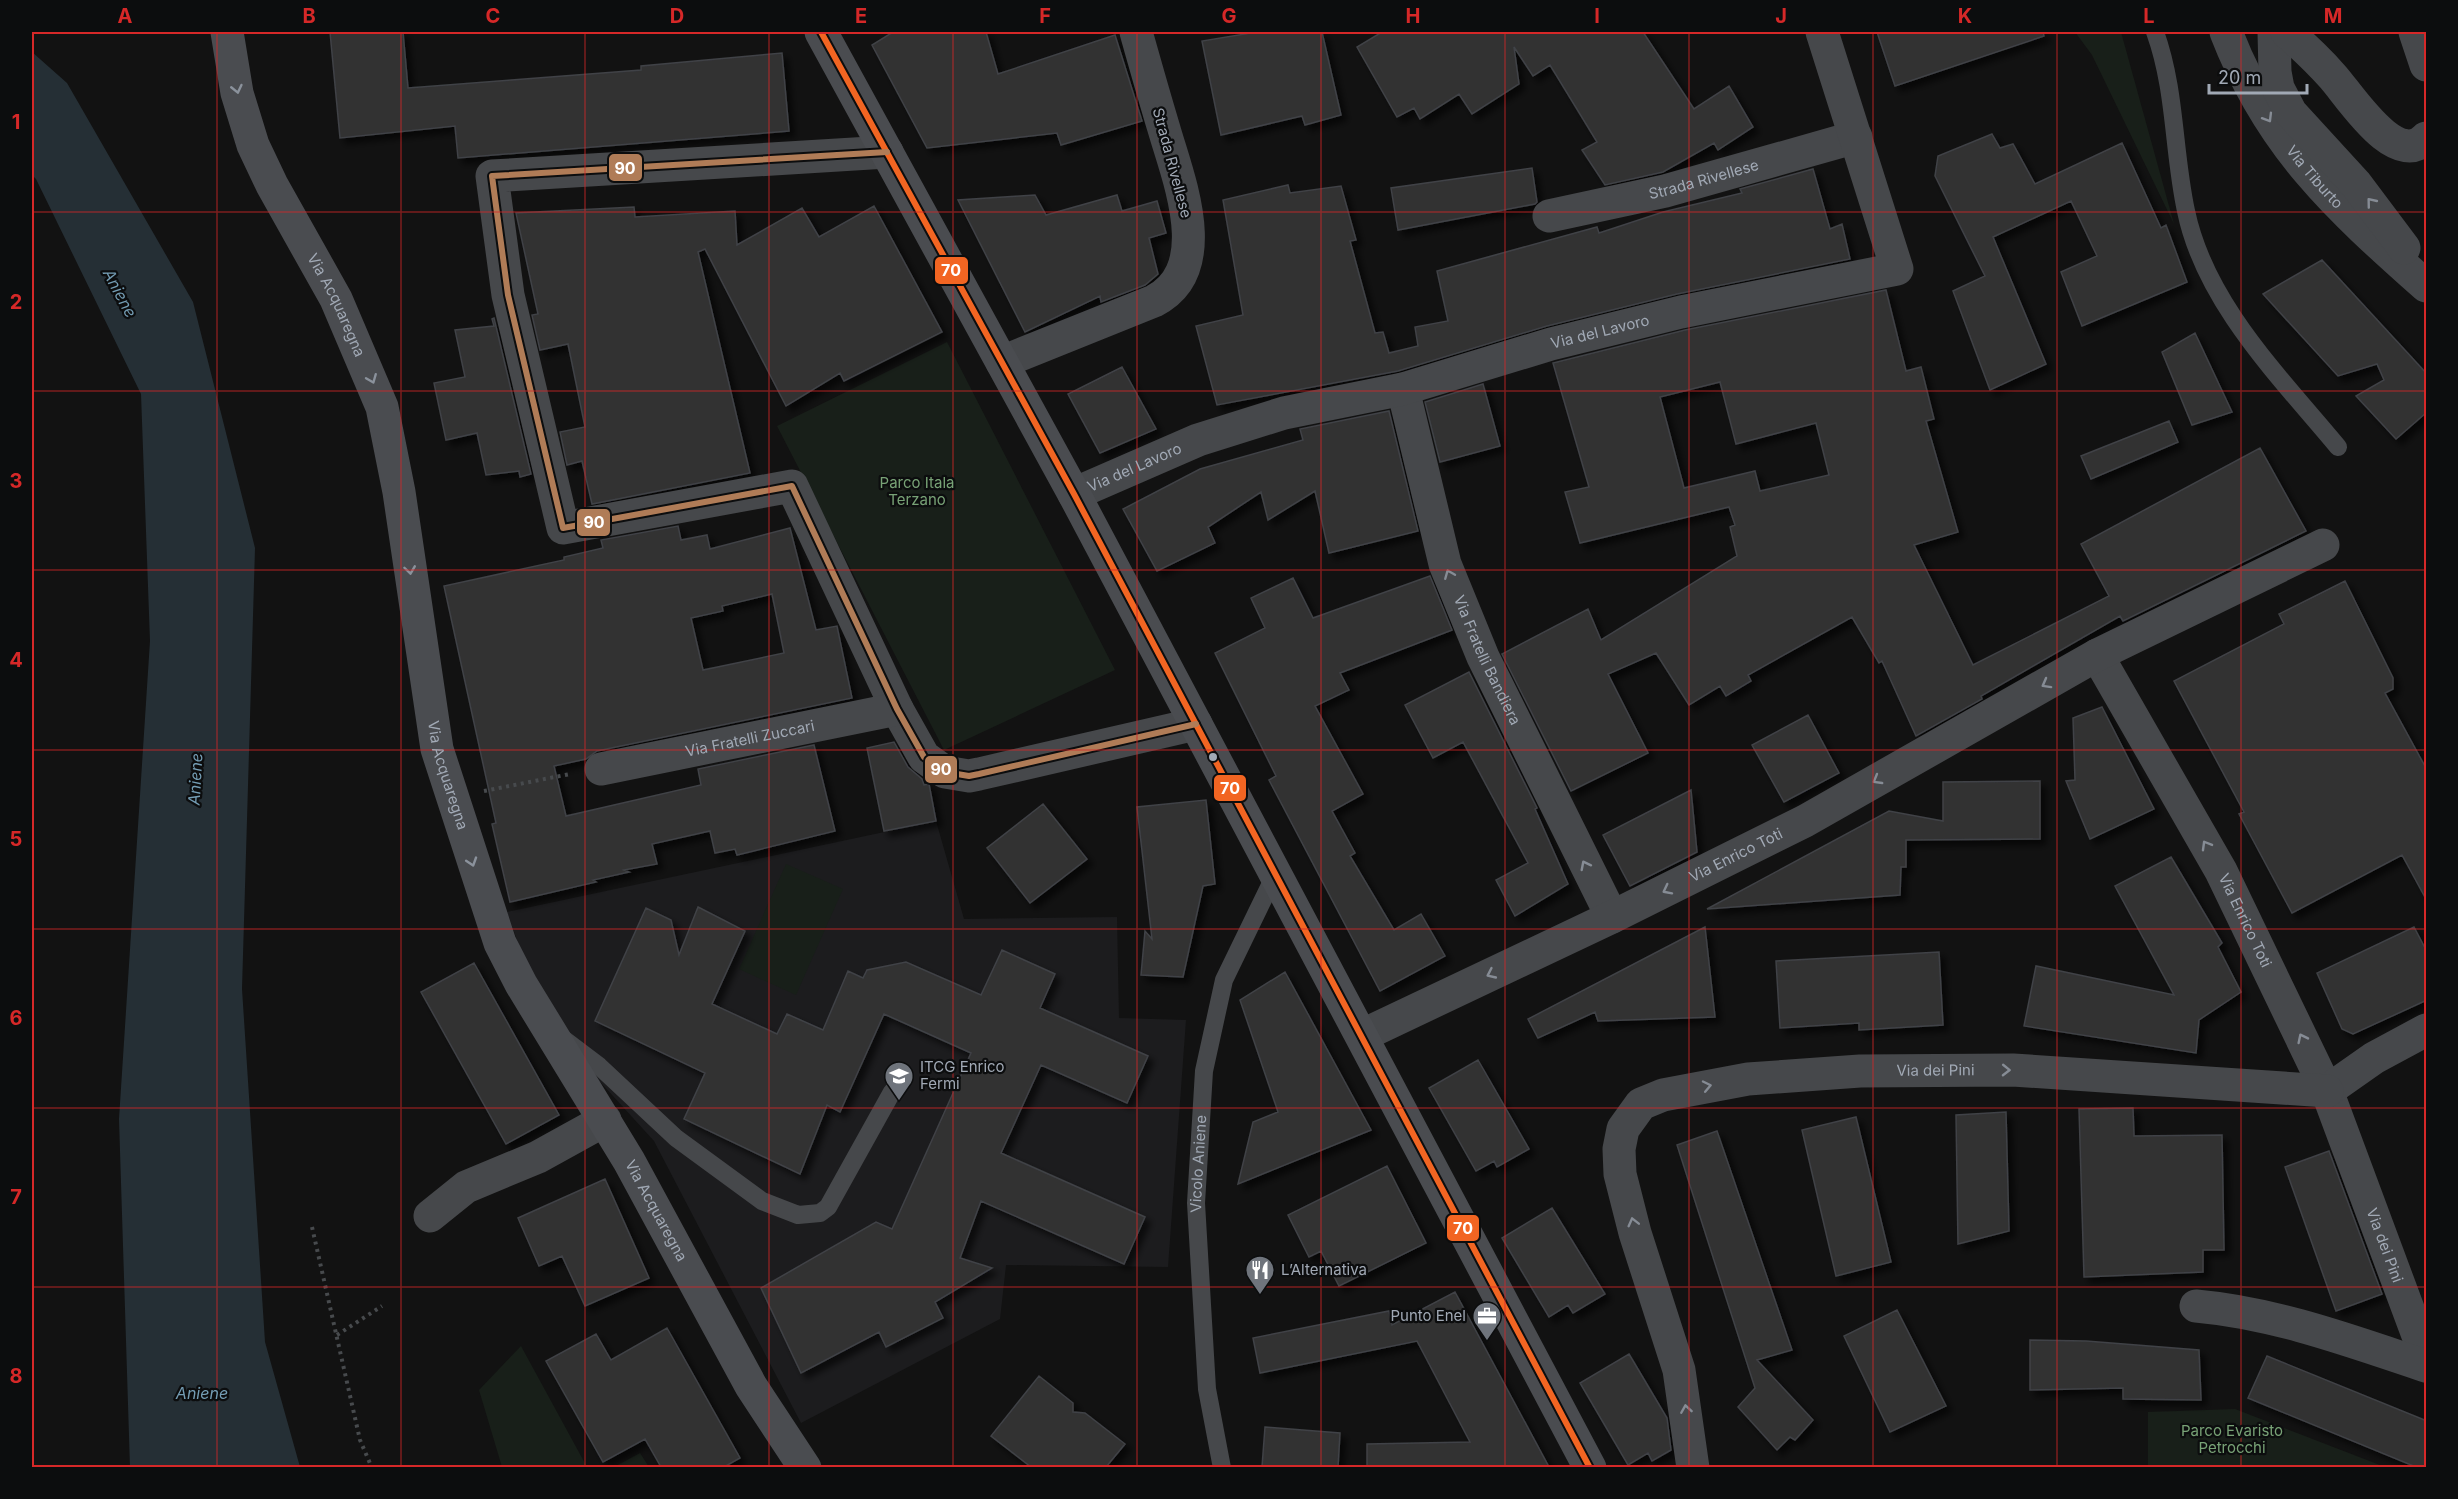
<svg xmlns="http://www.w3.org/2000/svg" width="2458" height="1499" viewBox="0 0 2458 1499" font-family="Inter,sans-serif">
<style>
.built{fill:#1c1c1e}
.green{fill:#181f19}
.water{fill:#252f35}
.building{fill:#313133;stroke:#404246;stroke-width:1.5;fill-rule:evenodd;filter:url(#shadow)}
.lines{fill:none;stroke-linecap:round;stroke-linejoin:round}
.path{stroke:#474a4d;stroke-width:4;stroke-dasharray:3 4.5;stroke-linecap:butt}
.service{stroke:#46484b;stroke-width:18}
.minor{stroke:#46484b;stroke-width:33}
.secondary{stroke:#4a4c50;stroke-width:33}
.bus-1-casing{stroke:#0c0d0e;stroke-width:10}
.bus-2-casing{stroke:#0c0d0e;stroke-width:10}
.bus-1{stroke:#f26522;stroke-width:6}
.bus-2{stroke:#b07c57;stroke-width:6}
.oneway{stroke:#8b929c}
.oneway2{stroke:#868c95}
.grid{fill:none;stroke:#d62828;stroke-width:1.5;stroke-opacity:0.55}
.bus-dot{fill:#a1a9b5;stroke:#0c0d0e;stroke-width:2}
.labels{text-anchor:middle;stroke-width:4.5;stroke-linejoin:round;paint-order:stroke}
.street-label{font-size:15px;fill:#a1a9b5;stroke:#0c0d0e}
.park-label{font-size:15px;fill:#78a276;stroke:#0c0d0e}
.poi-label{font-size:15px;fill:#a1a9b5;stroke:#0c0d0e;text-anchor:start}
.water-label{font-size:16px;font-style:italic;fill:#749db4;stroke:#0c0d0e}
.line-badge{stroke:#0c0d0e;stroke-width:2}
.badge-label{font-size:16px;text-anchor:middle;font-weight:bold;fill:#fff}
.neatline{fill:none;stroke:#d62828;stroke-width:2}
.grid-label{font-size:20px;text-anchor:middle;font-weight:bold;fill:#d62828}
</style>
<defs>
<filter id="shadow"><feDropShadow dx="5.5" dy="5.5" stdDeviation="3" flood-color="#0009"/></filter>
</defs>
<rect width="100%" height="100%" fill="#121212"/>
<path class="built" d="M936,821L964,919L1117,917L1119,1018L1186,1020L1168,1267L1006,1265L1000,1319L801,1423L654,1141L582,1062L531,979L507,912Z"/>
<path class="green" d="M2075,32H2121L2174,224L2092,55Z
M947,342L1115,670L944,750L777,426Z
M786,864L843,889L796,995L739,969Z
M521,1346L587,1467H502L479,1390Z
M2235,1409L2385,1467H2148V1412Z
M640,1453L649,1467H614Z"/>
<path class="water" d="M32,52L67,83L193,302L255,548L242,989L265,1342L300,1467H130L119,1119L150,641L141,394L36,179L32,175Z"/>
<path class="building" d="M330,32H403L408,88L641,70V66L782,53L789,131L458,158L455,126L340,138Z
M893,32H986L998,74L1115,35L1142,121L1061,145L1057,133L927,148L872,45Z
M1257,32H1322L1341,115L1305,125L1302,116L1221,135L1202,41Z
M1382,32H1643L1694,109L1729,86L1753,127L1718,150L1714,143L1663,172L1605,185L1582,150L1597,142L1550,65L1533,76L1514,47L1519,84L1472,114L1459,94L1420,119L1414,108L1397,117L1357,47Z
M1877,32H2043L2044,36L1895,86Z
M1992,134L2000,148L2013,144L2035,184L2122,143L2161,228L2166,225L2187,282L2082,326L2061,272L2097,256L2071,201L1993,237L2046,364L1990,390L1953,291L1985,276L1935,176L1938,156Z
M1532,168L1537,202L1535,204L1398,230L1391,188Z
M1813,169L1830,229L1842,224L1850,259L1677,294L1547,326L1398,371L1217,405L1196,326L1243,315L1223,200L1288,185L1290,193L1341,186L1356,240L1350,241L1375,333L1383,332L1389,353L1418,346L1415,327L1448,321L1437,271L1597,227L1599,233L1663,212L1742,193L1740,189Z
M1035,195L1046,215L1117,195L1122,211L1157,201L1166,233L1149,238L1158,274L1145,285L1101,302L1100,296L1025,332L958,200Z
M874,206L942,332L844,381L840,373L786,406L705,249L698,252L750,473L592,504L582,461L567,465L560,432L585,427L568,344L540,350L532,315L538,314L516,213L634,207L635,217L735,211L737,245L802,208L819,237Z
M2322,260L2427,374V412L2396,439L2356,396L2384,380L2377,364L2338,376L2263,294Z
M1886,290L1906,371L1921,367L1934,419L1926,421L1958,532L1914,545L1973,665L2109,596L2081,544L2260,448L2306,531L2123,621L2120,616L1981,696L1982,699L1916,736L1882,661L1879,663L1852,617L1748,675L1751,681L1726,696L1720,686L1689,705L1656,653L1608,674L1648,753L1571,791L1502,654L1588,609L1601,640L1737,556L1730,527L1735,525L1729,507L1580,543L1565,492L1589,487L1553,363L1685,330ZM1720,382L1736,444L1816,423L1829,475L1760,491L1755,471L1684,488L1660,397Z
M494,318L531,474L520,477L519,471L486,475L477,433L446,440L434,383L465,377L455,330L494,326L492,319Z
M2195,333L2232,412L2192,425L2162,352Z
M1122,367L1156,429L1100,453L1068,394Z
M1483,384L1500,446L1440,462L1425,402Z
M1389,411L1418,531L1329,553L1315,491L1268,520L1261,492L1208,527L1215,543L1157,571L1123,509L1200,469L1303,440L1300,429Z
M2169,421L2178,442L2091,479L2081,456Z
M678,526L681,540L707,535L710,549L790,528L816,630L837,626L852,698L597,751L586,759L554,766L566,816L701,785L698,769L814,745L835,831L737,855L735,849L715,853L710,831L652,844L657,864L624,870L629,872L593,880L596,882L510,902L492,824L496,823L444,586L564,560V557L603,548L601,540ZM772,594L784,653L703,670L691,618L723,611L722,606Z
M1430,576L1452,630L1340,673L1349,690L1315,706L1363,794L1332,811L1355,853L1350,856L1394,930L1421,914L1445,956L1380,991L1269,780L1276,776L1215,653L1265,628L1251,598L1293,578L1313,618Z
M2345,581L2393,678V689L2385,693L2427,770V901L2402,855L2292,913L2239,814L2244,812L2174,681L2284,624L2279,614Z
M1469,672L1537,808L1535,809L1568,884L1515,916L1496,880L1528,863L1463,742L1433,758L1405,705Z
M2102,707L2154,809L2090,839L2066,781L2075,780L2073,718Z
M1808,715L1839,773L1784,802L1752,745Z
M894,742L908,767L922,779L924,785L929,784L936,821L884,831L867,748Z
M2040,781V839L1906,840V867H1901L1900,895L1707,909L1889,811L1943,821V782Z
M1691,790L1697,852L1630,886L1603,835Z
M1206,800L1215,884L1203,886L1183,977L1141,975L1145,931L1152,939L1137,807Z
M1043,804L1087,859L1030,903L987,848Z
M2171,857L2222,943L2218,947L2241,992L2199,1020L2196,1053L2024,1026L2036,966L2174,995L2115,886Z
M698,907L745,931L712,1004L777,1034L787,1014L823,1030L848,971L863,978L867,970L906,962L981,995L1002,950L1055,974L1040,1008L1148,1056L1127,1103L1041,1065L1001,1153L1145,1217L1124,1264L981,1201L960,1258L992,1268L935,1302L943,1318L886,1347L879,1332L801,1373L761,1288L876,1222L892,1229L971,1053L884,1014L840,1112L827,1105L800,1174L684,1119L705,1073L595,1021L646,908L671,920L679,955Z
M1705,927L1715,1017L1598,1021L1595,1012L1538,1038L1528,1019Z
M2414,927L2427,952V1000L2353,1034L2342,1029L2317,973Z
M1939,952L1943,1025L1859,1030V1023L1780,1028L1776,961Z
M474,963L559,1115L506,1144L421,992Z
M1285,972L1371,1130L1238,1184L1253,1122L1278,1112L1240,1000Z
M1478,1060L1529,1149L1497,1167L1494,1161L1476,1171L1429,1088Z
M2133,1108L2134,1136L2222,1135L2224,1250H2203V1272L2084,1277L2079,1109Z
M2006,1112L2009,1231L1958,1244L1956,1115Z
M1856,1117L1891,1262L1836,1276L1802,1130Z
M1717,1131L1792,1350L1757,1360L1813,1420L1795,1440L1790,1437L1777,1450L1738,1407L1755,1388L1677,1145Z
M2329,1151L2382,1294L2336,1311L2285,1167Z
M1387,1166L1426,1243L1339,1286L1321,1251L1309,1257L1288,1215Z
M605,1179L649,1278L585,1306L562,1256L539,1266L518,1218Z
M1552,1208L1605,1294L1573,1313L1568,1305L1549,1317L1502,1238Z
M1455,1292L1549,1467H1367V1444L1470,1442L1417,1341L1260,1373L1253,1338L1389,1311L1392,1325Z
M1897,1310L1946,1406L1890,1432L1844,1336Z
M667,1328L740,1458L724,1467H661L645,1439L603,1462L546,1361L596,1334L611,1360Z
M2030,1340L2086,1341L2199,1350L2201,1400L2123,1399V1388L2030,1390Z
M1629,1354L1667,1418L1671,1450L1652,1461L1648,1453L1628,1465L1580,1383Z
M2267,1356L2427,1421V1467H2416L2248,1398Z
M1039,1376L1073,1403V1412L1085,1413L1125,1444L1106,1467H1031L991,1436Z
M1265,1427L1340,1433L1338,1467H1262Z"/>
<g class="lines">
<path class="path" d="M484,791L570,774
M312,1227L360,1440L372,1468
M337,1335L382,1306"/>
<g class="service">
<path d="M2155,32C2176,90 2173,151 2186,211C2205,303 2280,377 2338,447"/>
<path d="M562,1038L599,1066L676,1138L762,1201L798,1215L820,1213L828,1207L892,1092"/>
<path id="s1" d="M1222,1468L1207,1389L1196,1203L1204,1071L1224,980L1276,873"/>
</g>
<g class="minor">
<path id="s2" d="M2226,32C2270,146 2337,207 2426,286"/>
<path d="M2274,32L2275,72L2278,88L2291,113L2356,184L2404,248"/>
<path d="M2287,32C2303,46 2319,61 2333,77C2350,96 2396,170 2426,138"/>
<path d="M2415,32L2426,65"/>
<path d="M887,152L492,176L508,295L563,528L792,486L897,709L924,757L945,772L969,776L979,774L1196,724"/>
<path id="s3" d="M1549,216L1665,191L1856,137"/>
<path d="M1002,362L1154,301C1216,269 1178,178 1164,129C1154,96 1145,64 1136,32"/>
<path id="s4" d="M1403,389L1445,564L1483,657L1612,917"/>
<path id="s5" d="M1074,494L1198,440L1284,413L1403,389L1551,344L1681,312L1897,269L1822,32"/>
<path id="s6" d="M2097,655L2221,871L2327,1091L2426,1357"/>
<path id="s7" d="M601,769L897,709"/>
<path id="s8" d="M1363,1035L1612,917L1805,821L2097,655L2323,545"/>
<path d="M2327,1091L2374,1058L2426,1030"/>
<path d="M430,1216L466,1187L538,1157L605,1120"/>
<path d="M2196,1306C2275,1313 2351,1341 2426,1366"/>
<path id="s9" d="M1693,1468L1679,1370L1635,1233L1620,1174L1619,1149L1623,1129L1641,1104L1663,1095L1748,1079L1860,1071L2013,1070L2327,1091"/>
</g>
<g class="secondary">
<path id="s10" d="M227,32L237,93L253,145L272,185L336,299L382,407L399,492L437,749L500,943L521,984L629,1161L751,1386L805,1468"/>
<path d="M821,32L1074,494L1590,1468"/>
</g>
<g class="bus-1-casing">
<path id="bus-1" d="M821,32L1074,494L1590,1468"/>
</g>
<g class="bus-2-casing">
<path id="bus-2" d="M887,152L492,176L508,295L563,528L792,486L897,709L924,757L945,772L969,776L979,774L1196,724"/>
</g>
<use href="#bus-1" class="bus-1"/>
<use href="#bus-2" class="bus-2"/>
</g>
<defs><path id="oneway-chevron" d="M-2-3.5L2.5 0L-2 3.5" fill="none" stroke-width="1.6" stroke-linecap="round" stroke-linejoin="round" transform="scale(1.5)"/></defs>
<g class="oneway">
<use href="#oneway-chevron" transform="translate(237 89) rotate(77)"/>
<use href="#oneway-chevron" transform="translate(372 379) rotate(68)"/>
<use href="#oneway-chevron" transform="translate(410 570) rotate(82)"/>
<use href="#oneway-chevron" transform="translate(472 862) rotate(72)"/>
</g>
<g class="oneway2">
<use href="#oneway-chevron" transform="translate(2268 118) rotate(59)"/>
<use href="#oneway-chevron" transform="translate(2371 202) rotate(-129)"/>
<use href="#oneway-chevron" transform="translate(1449 574) rotate(-112)"/>
<use href="#oneway-chevron" transform="translate(2046 684) rotate(151)"/>
<use href="#oneway-chevron" transform="translate(1877 780) rotate(150)"/>
<use href="#oneway-chevron" transform="translate(2206 845) rotate(-120)"/>
<use href="#oneway-chevron" transform="translate(1585 865) rotate(-117)"/>
<use href="#oneway-chevron" transform="translate(1667 890) rotate(153)"/>
<use href="#oneway-chevron" transform="translate(1491 974) rotate(155)"/>
<use href="#oneway-chevron" transform="translate(2302 1038) rotate(-116)"/>
<use href="#oneway-chevron" transform="translate(2006 1070) rotate(1)"/>
<use href="#oneway-chevron" transform="translate(1707 1086) rotate(-12)"/>
<use href="#oneway-chevron" transform="translate(1633 1222) rotate(-104)"/>
<use href="#oneway-chevron" transform="translate(1686 1409) rotate(-99)"/>
</g>
<path class="grid" d="M217,32V1468M401,32V1468M585,32V1468M769,32V1468M953,32V1468M1137,32V1468M1321,32V1468M1505,32V1468M1689,32V1468M1873,32V1468M2057,32V1468M2241,32V1468M32,212H2426M32,391H2426M32,570H2426M32,750H2426M32,929H2426M32,1108H2426M32,1287H2426"/>
<defs>
<g id="school-pin" transform="scale(1.5)"><path d="M0 17L-7.5 6A9.5 9.5 0 1 1 7.5 6Z" fill="#6f747c" stroke="#0c0d0e"/><path d="M0-5L7-2L0 1L-7-2ZM-4 1L0 2.5L4 1V4Q0 6-4 4Z" fill="#fff"/></g>
<g id="restaurant-pin" transform="scale(1.5)"><path d="M0 17L-7.5 6A9.5 9.5 0 1 1 7.5 6Z" fill="#6f747c" stroke="#0c0d0e"/><path d="M-5-6h1v4h1v-4h1v4h1v-4h1v5L-1.5 .5V6h-2V.5L-5-1ZM5-6V6H3V1.5H1.5Q1.5-4 5-6Z" fill="#fff"/></g>
<g id="office-pin" transform="scale(1.5)"><path d="M0 17L-7.5 6A9.5 9.5 0 1 1 7.5 6Z" fill="#6f747c" stroke="#0c0d0e"/><path d="M-6-3h4V-5.5h4V-3h4V5H-6ZM-1-4.5V-3h2v-1.5ZM-6 0V1H6V0Z" fill="#fff"/></g>
</defs>
<g fill-rule="evenodd">
<use href="#school-pin" x="899" y="1076"/>
<use href="#restaurant-pin" x="1260" y="1270"/>
<use href="#office-pin" x="1487" y="1316"/>
</g>
<circle class="bus-dot" cx="1213" cy="757" r="5"/>
<g class="labels">
<g class="street-label">
<text transform="translate(1172 163) rotate(75)" y="5">Strada Rivellese</text>
<text dy="5" stroke="none"><textPath href="#s2" startOffset="171">Via Tiburto</textPath></text>
<text dy="5" stroke="none"><textPath href="#s3" startOffset="159">Strada Rivellese</textPath></text>
<text dy="5" stroke="none"><textPath href="#s10" startOffset="297">Via Acquaregna</textPath></text>
<text dy="5" stroke="none"><textPath href="#s5" startOffset="552">Via del Lavoro</textPath></text>
<text dy="5" stroke="none"><textPath href="#s5" startOffset="66">Via del Lavoro</textPath></text>
<text dy="5" stroke="none"><textPath href="#s4" startOffset="285">Via Fratelli Bandiera</textPath></text>
<text dy="5" stroke="none"><textPath href="#s7" startOffset="152">Via Fratelli Zuccari</textPath></text>
<text dy="5" stroke="none"><textPath href="#s10" startOffset="783">Via Acquaregna</textPath></text>
<text dy="5" stroke="none"><textPath href="#s8" startOffset="414">Via Enrico Toti</textPath></text>
<text dy="5" stroke="none"><textPath href="#s6" startOffset="304">Via Enrico Toti</textPath></text>
<text dy="5" stroke="none"><textPath href="#s9" startOffset="678">Via dei Pini</textPath></text>
<text dy="5" stroke="none"><textPath href="#s1" startOffset="306">Vicolo Aniene</textPath></text>
<text dy="5" stroke="none"><textPath href="#s10" startOffset="1269">Via Acquaregna</textPath></text>
<text dy="5" stroke="none"><textPath href="#s6" startOffset="658">Via dei Pini</textPath></text>
</g>
<g class="park-label">
<text x="917" y="488">Parco Itala<tspan x="917" dy="17">Terzano</tspan></text>
<text x="2232" y="1436">Parco Evaristo<tspan x="2232" dy="17">Petrocchi</tspan></text>
</g>
<g class="poi-label">
<text x="920" y="1072">ITCG Enrico<tspan x="920" dy="17">Fermi</tspan></text>
<text x="1281" y="1275">L’Alternativa</text>
<text x="1466" y="1321" text-anchor="end">Punto Enel</text>
</g>
<g class="water-label">
<text transform="translate(120 293) rotate(62)" y="6">Aniene</text>
<text transform="translate(195 779) rotate(-87)" y="6">Aniene</text>
<text x="202" y="1399">Aniene</text>
</g>
</g>
<g class="line-badge">
<rect x="608" y="153" width="35" height="29" rx="6" fill="#b07c57"/>
<rect x="934" y="256" width="35" height="29" rx="6" fill="#f26522"/>
<rect x="576" y="508" width="35" height="29" rx="6" fill="#b07c57"/>
<rect x="924" y="755" width="34" height="29" rx="6" fill="#b07c57"/>
<rect x="1213" y="774" width="34" height="28" rx="6" fill="#f26522"/>
<rect x="1446" y="1214" width="34" height="28" rx="6" fill="#f26522"/>
</g>
<g class="badge-label">
<text x="625" y="174">90</text>
<text x="951" y="276">70</text>
<text x="594" y="528">90</text>
<text x="941" y="775">90</text>
<text x="1230" y="794">70</text>
<text x="1463" y="1234">70</text>
</g>
<rect width="2458" height="1499" fill="none" stroke="#0c0d0e" stroke-width="66"/>
<path d="M2209 84v9h98v-9" fill="none" stroke="#a1a9b5" stroke-width="3"/>
<text x="2218" y="84" font-size="18" fill="#a1a9b5" stroke="#0c0d0e" stroke-width="4.5" paint-order="stroke">20 m</text>
<rect x="33" y="33" width="2392" height="1433" class="neatline"/>
<g class="grid-label">
<text x="125" y="23">A</text>
<text x="309" y="23">B</text>
<text x="493" y="23">C</text>
<text x="677" y="23">D</text>
<text x="861" y="23">E</text>
<text x="1045" y="23">F</text>
<text x="1229" y="23">G</text>
<text x="1413" y="23">H</text>
<text x="1597" y="23">I</text>
<text x="1781" y="23">J</text>
<text x="1965" y="23">K</text>
<text x="2149" y="23">L</text>
<text x="2333" y="23">M</text>
<text x="16" y="129">1</text>
<text x="16" y="309">2</text>
<text x="16" y="488">3</text>
<text x="16" y="667">4</text>
<text x="16" y="846">5</text>
<text x="16" y="1025">6</text>
<text x="16" y="1204">7</text>
<text x="16" y="1383">8</text>
</g>
</svg>
